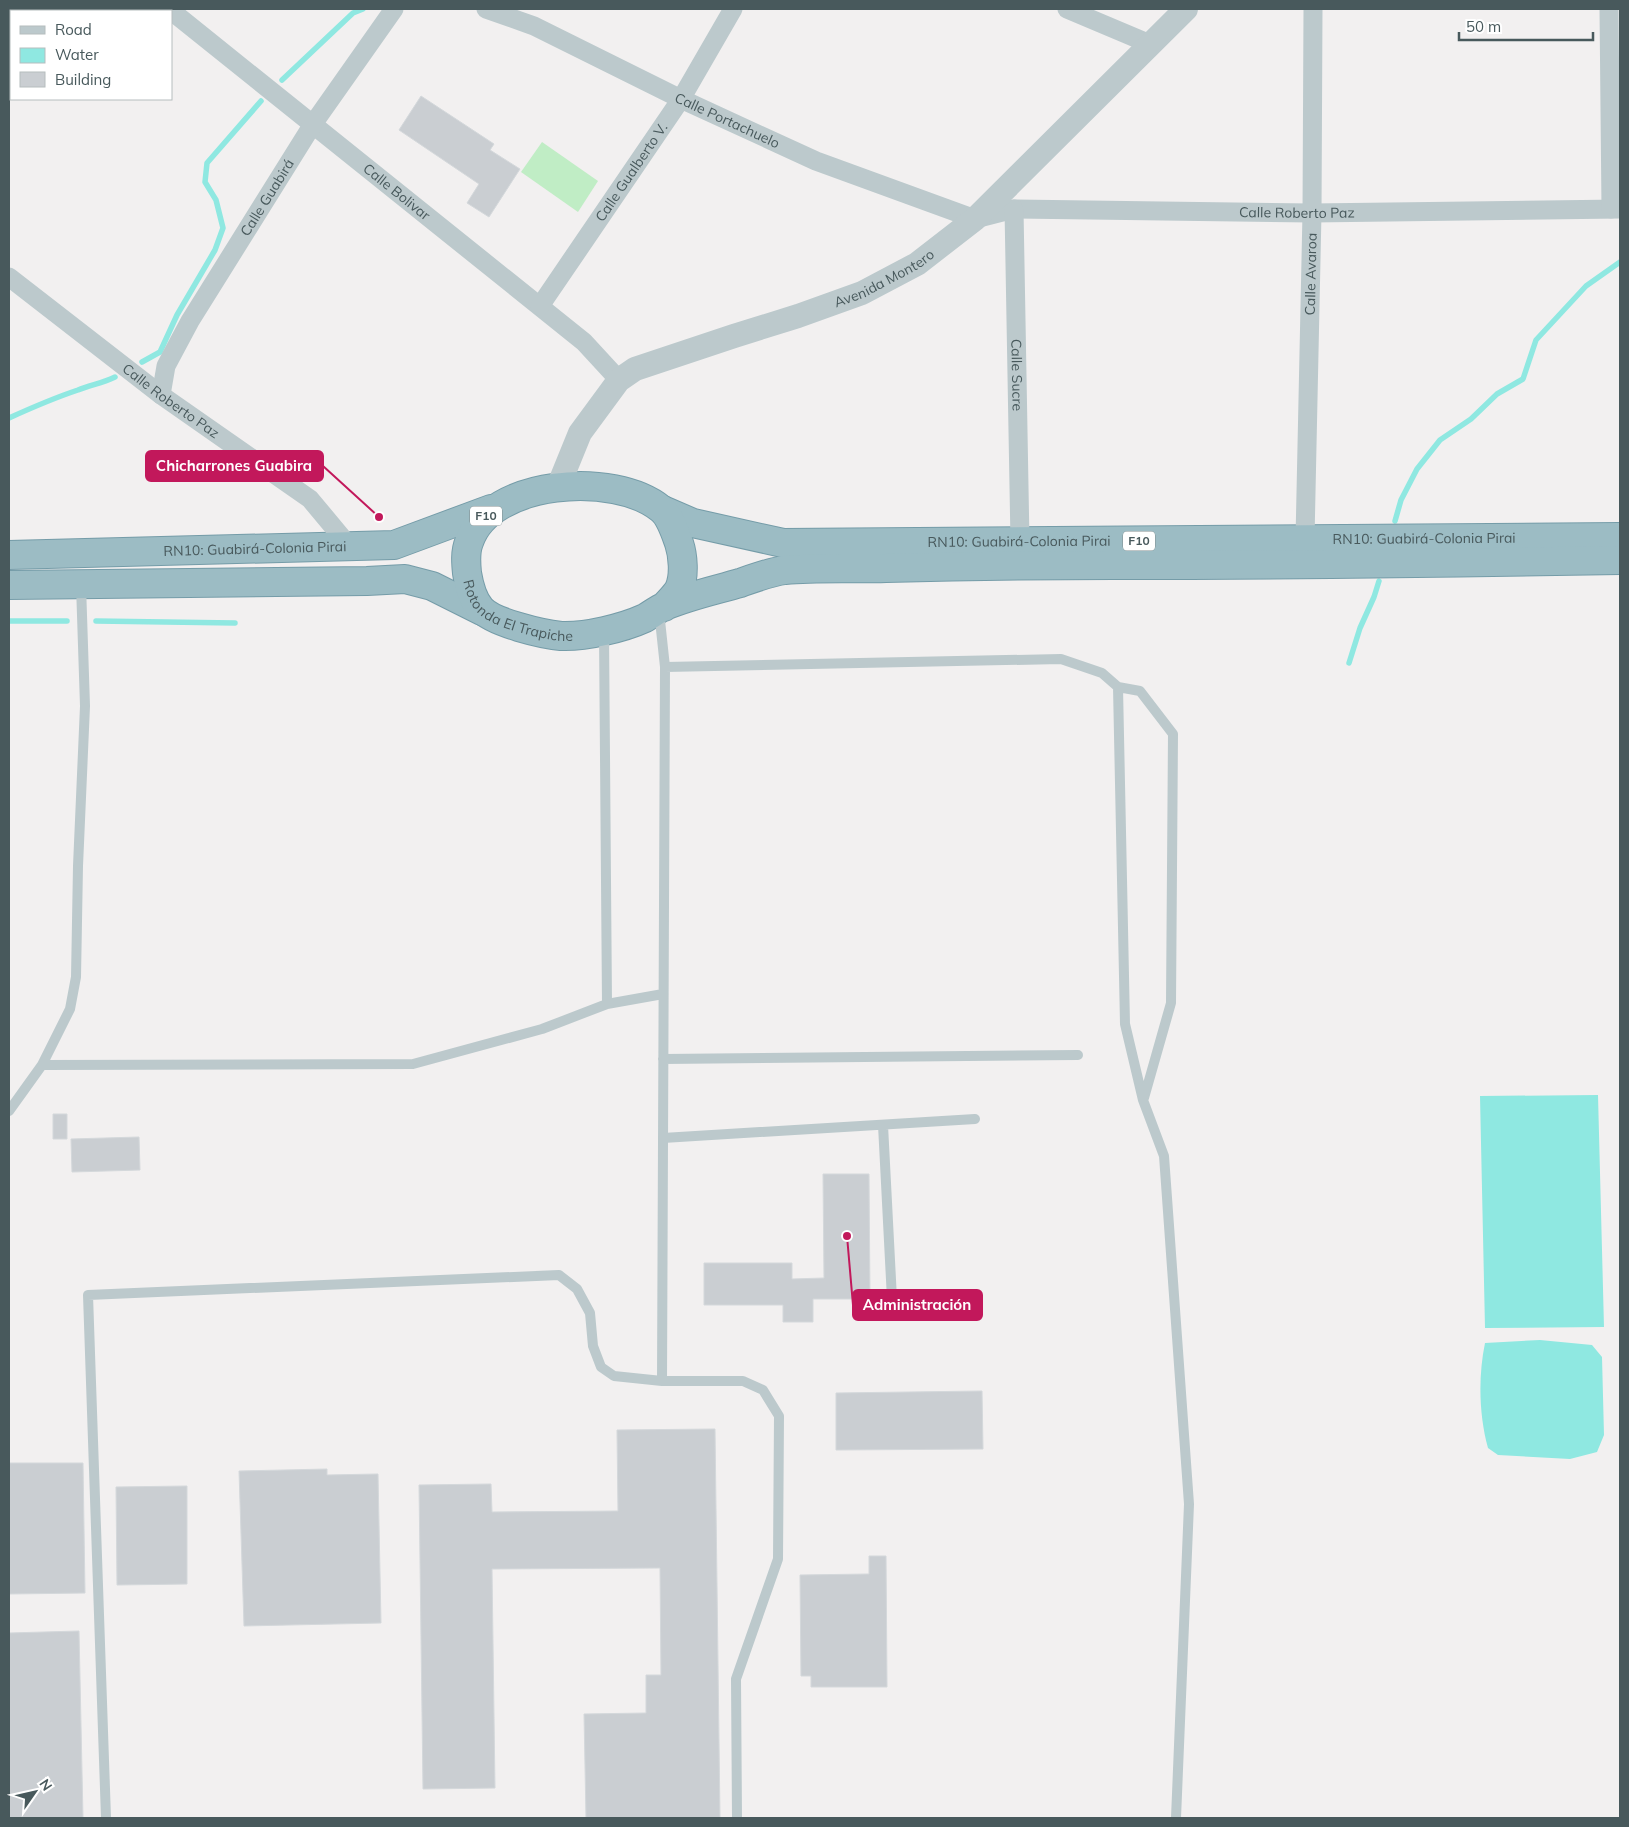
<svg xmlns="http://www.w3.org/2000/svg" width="1629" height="1827" viewBox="0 0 1629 1827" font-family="Mulish,sans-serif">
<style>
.green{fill:#c0edc5}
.water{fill:#8fe8e1}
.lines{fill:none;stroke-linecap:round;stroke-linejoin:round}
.stream{stroke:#8fe8e1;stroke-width:5.5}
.building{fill:#caced2;stroke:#d4d8db}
.trunk-casing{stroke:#759ca8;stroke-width:30}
.service{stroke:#bcc9cc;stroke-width:10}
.minor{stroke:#bcc9cc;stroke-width:19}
.tertiary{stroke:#bcc9cc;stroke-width:24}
.trunk{stroke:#9cbcc4;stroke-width:28}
.labels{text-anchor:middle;stroke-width:5;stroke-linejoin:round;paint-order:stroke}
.shield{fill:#fff;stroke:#7f8b8d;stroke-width:1}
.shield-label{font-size:12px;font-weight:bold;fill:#48595c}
.street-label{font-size:14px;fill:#48595c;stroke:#fff}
.leader{fill:none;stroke:#c2185b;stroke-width:2}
.callout-dot{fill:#c2185b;stroke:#fff;stroke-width:2}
.callout{fill:#c2185b;stroke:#c2185b;stroke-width:2}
.callout-label{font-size:15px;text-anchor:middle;font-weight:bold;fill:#fff}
</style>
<rect width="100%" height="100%" fill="#f2f0f0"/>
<path class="green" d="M542,142L598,181L578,212L521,172Z"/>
<path class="water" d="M1598,1095L1604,1327L1485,1328L1480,1096Z
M1540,1340L1592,1345L1602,1357L1604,1435L1597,1452L1570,1459L1498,1455L1488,1448C1479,1415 1478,1377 1485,1343Z"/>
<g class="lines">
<path class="stream" d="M282,80L353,13L363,9
M142,362L160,352L177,315L215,250L223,228L216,200L205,182L207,163L261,101
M9,418C31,408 54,398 78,390C90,385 103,383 115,377
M1395,521L1401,500L1417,469L1440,440L1471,419L1497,394L1523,379L1536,340L1586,286L1620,262
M9,621H67
M96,621L235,623
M1349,663L1360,628L1374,597L1379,581"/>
</g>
<path class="building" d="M421,96L494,144L490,150L520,169L489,217L467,203L479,184L399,130Z
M53,1114H67V1139H53Z
M139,1137L140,1170L72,1172L71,1139Z
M823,1174H869L870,1299H813V1322H783V1305H704V1263H792V1279L824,1278Z
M982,1391L983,1449L836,1450V1393Z
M715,1429L720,1818H586L584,1714L646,1713V1675H661L660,1568L492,1569L495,1788L423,1789L419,1485L491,1484L492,1512L618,1511L617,1430Z
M9,1463H83L85,1593L9,1594Z
M327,1469V1475L378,1474L381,1623L244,1626L239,1471Z
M187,1486V1584L117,1585L116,1487Z
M869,1556H886L887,1687H811V1676H801L800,1575L869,1574Z
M79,1631L83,1818H9V1633Z"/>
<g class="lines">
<g class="trunk-casing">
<g id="trunk">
<path id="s9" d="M663,510L693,523L783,543L1620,537"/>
<path id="s10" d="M9,555L394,545L491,509"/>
<path d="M9,585L367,581L405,579L432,586L482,611"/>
<path id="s11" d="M664,607C669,601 676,595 679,589C685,576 683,555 679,543C675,532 670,516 661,509C615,471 490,479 469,542C465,552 466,563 467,573C469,585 472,599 481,609C494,623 542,634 561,636C586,637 623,628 645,618C652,614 658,609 665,606C688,596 716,590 740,583C754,578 770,572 785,570C818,567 853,569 886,568C962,566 1037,565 1113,565C1282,565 1451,563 1620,560"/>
</g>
</g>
<path class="service" d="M659,611L665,667L662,1381
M604,633L607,1004
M665,667L1061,659L1102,673L1118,687L1125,1024L1143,1100L1164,1156L1189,1504L1176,1818
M1118,687L1140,691L1173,734L1171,1003L1144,1098
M663,1059L1078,1055
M42,1065L413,1064L542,1029L607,1004L663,994
M9,1111L42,1065L70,1009L76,977L78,866L85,706L81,585
M883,1125L892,1299
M663,1138L975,1119
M106,1818L88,1295L559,1275L577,1289L590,1313L593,1346L601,1367L614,1376L662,1381H743L763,1390L779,1416L778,1559L736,1679L737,1818"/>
<g class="minor">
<path id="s1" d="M169,9L584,342L619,380"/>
<path id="s2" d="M486,9L534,26L681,99L816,161L975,219L1014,209L1312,213L1620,209"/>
<path d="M1067,9L1150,44"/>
<path d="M1609,9L1611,209"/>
<path d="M36,11L38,9"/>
<path d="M9,53L11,49"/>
<path id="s3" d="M1014,209L1020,542"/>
<path id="s4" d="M9,277L161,395L310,499L350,547"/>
<path id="s5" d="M540,306L681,99L733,9"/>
<path id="s6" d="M161,395L166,366L190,321L313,124L394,9"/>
<path id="s7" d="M1305,539L1312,213L1313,9"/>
</g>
<path class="tertiary" id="s8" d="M558,487L580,433L619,380L635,369L734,336L798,316L862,293L917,264L975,219L1186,9"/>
<use href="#trunk" class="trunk"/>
</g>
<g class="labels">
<g class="shield">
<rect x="470" y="506.5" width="32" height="19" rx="4"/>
<rect x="1123" y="531.5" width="32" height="19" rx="4"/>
</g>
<g class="shield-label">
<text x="486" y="520">F10</text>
<text x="1139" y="545">F10</text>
</g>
<g class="street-label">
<text dy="5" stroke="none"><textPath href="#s2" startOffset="266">Calle Portachuelo</textPath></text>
<text dy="5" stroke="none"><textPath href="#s5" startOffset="162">Calle Gualberto V.</textPath></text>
<text dy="5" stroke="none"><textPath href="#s1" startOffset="292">Calle Bolivar</textPath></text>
<text dy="5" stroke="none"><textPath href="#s6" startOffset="226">Calle Guabirá</textPath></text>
<text dy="5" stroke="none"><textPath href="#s2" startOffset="856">Calle Roberto Paz</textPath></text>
<text dy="5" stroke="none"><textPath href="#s7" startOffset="265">Calle Avaroa</textPath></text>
<text dy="5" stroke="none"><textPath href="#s8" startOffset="409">Avenida Montero</textPath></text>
<text dy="5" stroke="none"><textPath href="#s3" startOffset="166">Calle Sucre</textPath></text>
<text dy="5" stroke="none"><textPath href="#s4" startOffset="204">Calle Roberto Paz</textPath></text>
<text dy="5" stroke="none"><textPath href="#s9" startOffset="766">RN10: Guabirá-Colonia Pirai</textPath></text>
<text dy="5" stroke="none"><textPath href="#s9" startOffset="361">RN10: Guabirá-Colonia Pirai</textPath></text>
<text dy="5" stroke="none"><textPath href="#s10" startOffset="246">RN10: Guabirá-Colonia Pirai</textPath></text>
<text dy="5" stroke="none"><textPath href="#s11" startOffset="430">Rotonda El Trapiche</textPath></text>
</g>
</g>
<path class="leader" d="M379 517L323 466M847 1236L853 1305"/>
<g class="callout-dot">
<circle cx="379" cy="517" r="5"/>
<circle cx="847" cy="1236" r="5"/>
</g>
<g class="callout">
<rect x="146" y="451" width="177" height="30" rx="5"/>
<rect x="853" y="1290" width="129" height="30" rx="5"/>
</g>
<g class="callout-label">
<text x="234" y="471">Chicharrones Guabira</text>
<text x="917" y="1310">Administración</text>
</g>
<rect width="1629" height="1827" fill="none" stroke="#48595c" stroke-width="20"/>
<rect x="10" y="10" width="162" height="90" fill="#ffffff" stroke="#b6bdbe"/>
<rect x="20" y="26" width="25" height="8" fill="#bcc9cc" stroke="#b6bdbe"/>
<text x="55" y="35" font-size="15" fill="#48595c">Road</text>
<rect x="20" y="48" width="25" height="15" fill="#8fe8e1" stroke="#b6bdbe"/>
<text x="55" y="60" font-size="15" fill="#48595c">Water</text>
<rect x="20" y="72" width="25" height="15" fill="#caced2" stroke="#b6bdbe"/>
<text x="55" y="85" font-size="15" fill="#48595c">Building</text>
<g transform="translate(35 1792) rotate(56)" stroke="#ffffff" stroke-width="4" paint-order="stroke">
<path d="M0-4L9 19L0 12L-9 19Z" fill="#48595c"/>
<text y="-8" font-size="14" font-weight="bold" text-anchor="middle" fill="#48595c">N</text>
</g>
<path d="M1459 32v8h134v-8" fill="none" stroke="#48595c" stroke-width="2.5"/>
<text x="1466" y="32" font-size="15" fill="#48595c" stroke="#ffffff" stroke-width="4" paint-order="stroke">50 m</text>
</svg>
